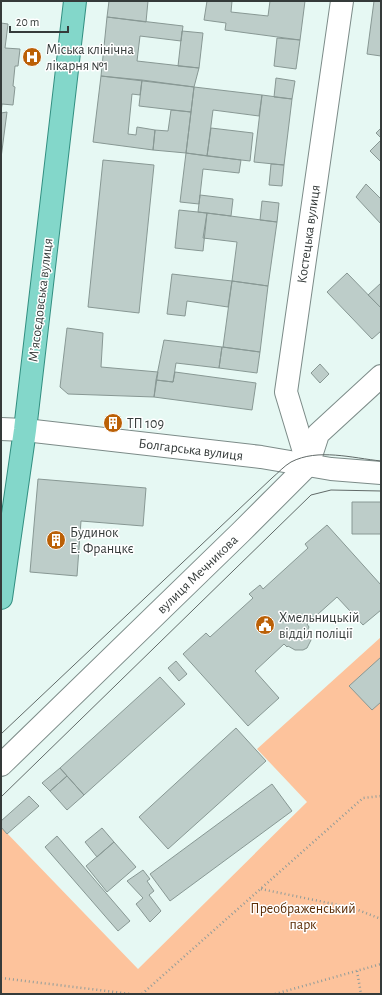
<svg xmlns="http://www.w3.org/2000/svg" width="382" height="995" viewBox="0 0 382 995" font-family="'Alegreya Sans',sans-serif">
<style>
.green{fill:#fdc39c}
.building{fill:#bdcdc9;stroke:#889894}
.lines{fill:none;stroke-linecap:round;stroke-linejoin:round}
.minor-casing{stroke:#7c8b88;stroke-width:24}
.tertiary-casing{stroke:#7c8b88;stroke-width:24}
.secondary-casing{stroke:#7c8b88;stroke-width:24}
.primary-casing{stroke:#328f81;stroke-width:24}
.path{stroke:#909c99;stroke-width:2.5;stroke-dasharray:1 3;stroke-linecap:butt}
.minor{stroke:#fff;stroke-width:22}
.tertiary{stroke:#fff;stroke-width:22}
.secondary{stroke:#fff;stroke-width:22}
.primary{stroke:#83d7ca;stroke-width:22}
.tram{stroke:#616a68;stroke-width:1}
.labels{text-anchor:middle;stroke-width:3;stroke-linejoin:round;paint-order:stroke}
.poi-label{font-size:14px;fill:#353b3a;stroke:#fff;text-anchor:start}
.street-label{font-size:14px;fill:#353b3a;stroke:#fff}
.park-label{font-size:14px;fill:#5b2c04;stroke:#fff}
</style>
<rect width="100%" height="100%" fill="#e6f8f3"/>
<path class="green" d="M381,637V994H1V827L138,969L307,802L257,749Z"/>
<path class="building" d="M109,1H148L146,22L107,17Z
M207,1H232L231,12L268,16L270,1H305L300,40L225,30L226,23L204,20Z
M374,1H381V56L367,54Z
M107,17L183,26L181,41L140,36L137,61L199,68L194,87L101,76Z
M1,23L8,24L5,48L20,49L18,66H15L13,86L15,87L13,105L2,104L1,112Z
M182,31L203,33L199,68L178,66Z
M277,38L300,40L296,69L274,66Z
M101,76L142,80L140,95L132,94L128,134L136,135L137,127L155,130L153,150L93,142Z
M276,78L295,81L292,99L274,97Z
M142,80L194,87L191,112L139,106Z
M194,87L262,95L259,116L213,110L207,156L186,153Z
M262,95L292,99L284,165L254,162Z
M171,110L191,112L186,153L153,150L155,130L168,131Z
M7,112L1,158V113Z
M211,128L253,133L250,161L207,156Z
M381,128V138L376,133Z
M381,140V162L370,151Z
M186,153L241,160L239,173L203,169L199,204L180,202Z
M103,160L154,165L139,313L88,307Z
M271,164L284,165L282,186L269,185Z
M366,184L381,199V224L356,197Z
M200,195L233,199L231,216L198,212Z
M262,201L279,203L277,222L260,220Z
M179,210L207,213L203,251L175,248Z
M207,213L277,222L268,286L232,281L237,242L203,238Z
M347,273L381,308V331L372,339L327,292Z
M172,274L232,281L228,307L187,301L185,316L167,314Z
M232,281L268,286L260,352L223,347Z
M381,283V308L368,295Z
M67,328L103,333L101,367L158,372L154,397L68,394L60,387Z
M164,340L222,347L219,368L176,363L173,382L156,380Z
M222,347L260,352L257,373L219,368Z
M320,364L329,374L320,383L311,373Z
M175,372L256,383L252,410L154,397L156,380L173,382Z
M107,416L120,417L119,430L106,429Z
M38,479L146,488L143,526L81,521L77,576L30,572Z
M352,502H381V534H352Z
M327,525L381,585V610L363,625L337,597L307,624L309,627L308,629L310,632L311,640L307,648L303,650H295L288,646L287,647L284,644L255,671L279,698L248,726L183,654L206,633L210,637L253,598L249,594L260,585L263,589L308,548L305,544Z
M381,657V702L372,710L349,686Z
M176,661L187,674L179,681L168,668Z
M160,677L185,704L84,795L60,768Z
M236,728L266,761L168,849L139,817Z
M60,768L67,776L50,791L42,783Z
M67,776L84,795L67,810L50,791Z
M272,784L292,811L170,901L150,874Z
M29,796L39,806L7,834L1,827V821Z
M102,828L114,842L97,857L85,842Z
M57,836L130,921L118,931L45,847Z
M114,842L136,867L107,892L86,866Z
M143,870L150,879L147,881L154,891L149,895L161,911L150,922L136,904L143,898L127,881Z"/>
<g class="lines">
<g class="minor-casing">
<path id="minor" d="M1,429L25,430
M308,465L286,392L342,1"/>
</g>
<g class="tertiary-casing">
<path id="tertiary" d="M25,430L261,457L331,469L381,473"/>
</g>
<g class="secondary-casing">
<path id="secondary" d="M1,765L241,532L308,465L318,434L381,376"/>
</g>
<g class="primary-casing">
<path id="primary" d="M1,598L25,430L75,1"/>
</g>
<path class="path" d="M261,889L353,908L381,919
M357,971L361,994
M1,978L131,994
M142,994L363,798L381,796
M275,994L381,964"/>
<use href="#minor" class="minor"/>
<use href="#tertiary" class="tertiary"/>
<use href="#secondary" class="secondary"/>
<use href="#primary" class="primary"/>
<path class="tram" d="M1,734L272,478C278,473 284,466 291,462C318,448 352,458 381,461
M1,797L311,495L331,490L381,491"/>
</g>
<defs>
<g id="hospital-disc" transform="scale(1)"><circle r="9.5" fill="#bb6006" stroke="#fff"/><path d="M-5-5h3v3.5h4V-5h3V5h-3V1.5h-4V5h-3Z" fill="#fff"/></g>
<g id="building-disc" transform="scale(1)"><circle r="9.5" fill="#bb6006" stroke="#fff"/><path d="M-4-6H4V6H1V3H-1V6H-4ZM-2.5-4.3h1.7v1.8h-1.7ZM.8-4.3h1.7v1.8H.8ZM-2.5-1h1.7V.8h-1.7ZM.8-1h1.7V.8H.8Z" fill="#fff"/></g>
<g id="civic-disc" transform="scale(1)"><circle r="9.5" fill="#bb6006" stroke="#fff"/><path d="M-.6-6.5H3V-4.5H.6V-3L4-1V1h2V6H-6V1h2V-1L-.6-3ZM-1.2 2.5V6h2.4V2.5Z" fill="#fff"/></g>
</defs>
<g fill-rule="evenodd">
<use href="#hospital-disc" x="32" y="57"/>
<use href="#building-disc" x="113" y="423"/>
<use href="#building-disc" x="56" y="540"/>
<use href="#civic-disc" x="265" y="625"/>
</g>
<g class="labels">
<g class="poi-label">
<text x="46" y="54">Міська клінічна<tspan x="46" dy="16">лікарня №1</tspan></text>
<text x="127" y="428">ТП 109</text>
<text x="70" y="537">Будинок<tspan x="70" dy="16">Е. Францкє</tspan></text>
<text x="279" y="622">Хмельницькій<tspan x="279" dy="16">відділ поліції</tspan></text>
</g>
<g class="street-label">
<text transform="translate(308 234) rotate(-82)" y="5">Костецька вулиця</text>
<text transform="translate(40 300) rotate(-83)" y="5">Мʼясоєдовська вулиця</text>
<text transform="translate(191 449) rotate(7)" y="5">Болгарська вулиця</text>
<text transform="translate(197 574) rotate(-44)" y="5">вулиця Мечникова</text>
</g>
<g class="park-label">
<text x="303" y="913">Преображенський<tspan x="303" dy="16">парк</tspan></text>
</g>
</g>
<rect width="382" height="995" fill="none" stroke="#353b3a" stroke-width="4"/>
<path d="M10 26v6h58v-6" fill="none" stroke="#353b3a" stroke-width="2"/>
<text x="16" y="26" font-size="12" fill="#353b3a" stroke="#ffffff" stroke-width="3" paint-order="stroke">20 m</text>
</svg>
